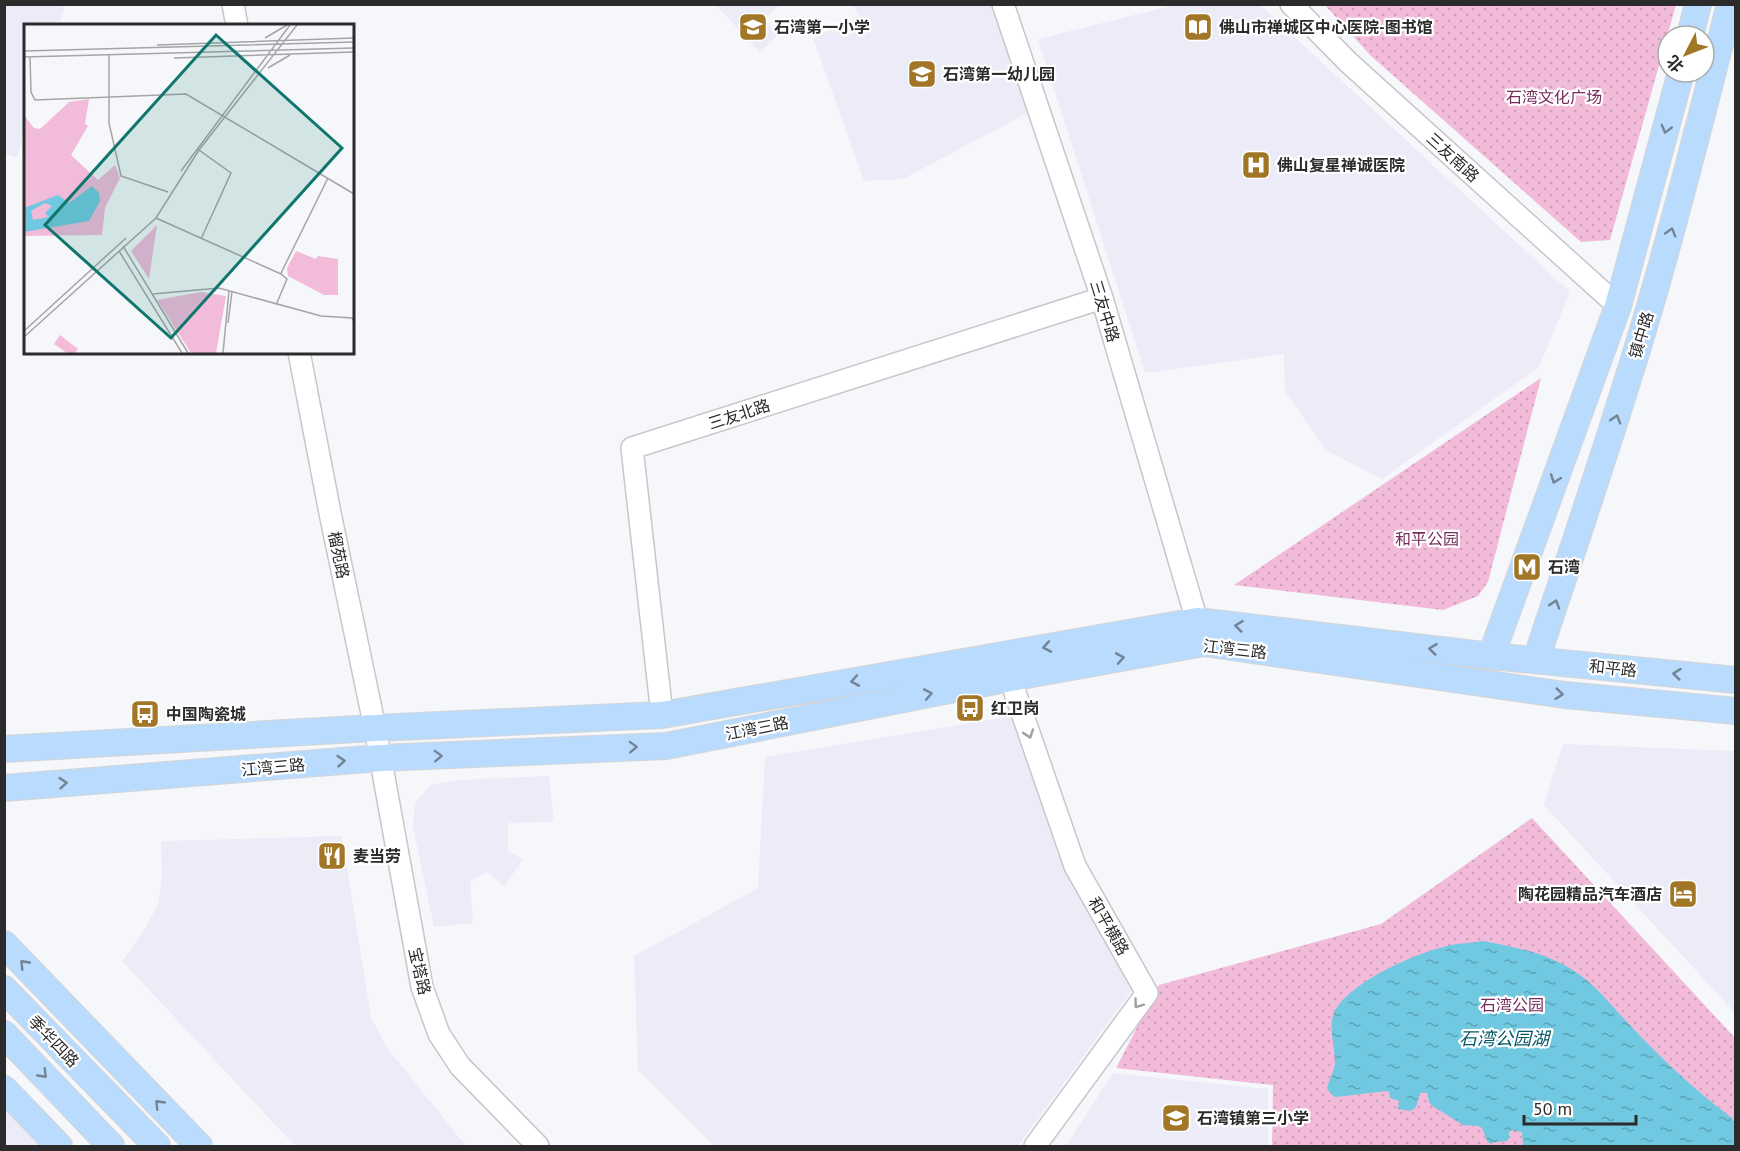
<svg xmlns="http://www.w3.org/2000/svg" width="1740" height="1151" viewBox="0 0 1740 1151" font-family="'PT Sans','Noto Sans SC',sans-serif">
<style>
.built{fill:#ebecf7}
.grass{fill:url(#grass-dots)}
.water{fill:url(#water-ripples)}
.lines{fill:none;stroke-linecap:round;stroke-linejoin:round}
.minor-casing{stroke:#c7c7cb;stroke-width:24}
.major-casing{stroke:#d5d5d5;stroke-width:28}
.minor{stroke:#fff;stroke-width:21}
.major{stroke:#b9dbfd;stroke-width:26}
.oneway{stroke:#728394}
.oneway2{stroke:#a0a0a0}
.labels{text-anchor:middle;stroke-width:4.5;stroke-linejoin:round;paint-order:stroke}
.poi-label{font-size:16px;font-weight:bold;fill:#2b2b2c;stroke:#fff;text-anchor:start}
.park-label{font-size:16px;fill:#782c5e;stroke:#fff}
.street-label{font-size:16px;fill:#2b2b2c;stroke:#fff}
.water-label{font-size:18px;font-style:italic;fill:#055767;stroke:#fff}
.inset-road{fill:none;stroke:#a5a5a8;stroke-width:1.5}
.view{fill:#0f766e;fill-opacity:0.15;stroke:#0f766e;stroke-width:3}
.inset-edge{fill:none;stroke:#2b2b2c;stroke-width:3}
</style>
<defs>
<pattern id="grass-dots" width="8" height="8" patternUnits="userSpaceOnUse" patternTransform="scale(1.5)"><rect width="8" height="8" fill="#f2bbda"/><path d="M2 2h.1M6 6h.1" fill="none" stroke="#d0a1bb" stroke-width="1.8" stroke-linecap="round"/></pattern>
<pattern id="water-ripples" width="26" height="14" patternUnits="userSpaceOnUse" patternTransform="scale(1.5)"><rect width="26" height="14" fill="#70c9e0"/><path d="M2 4q2-2 4 0t4 0M15 11q2-2 4 0t4 0" fill="none" stroke="#5ca3b6"/></pattern>
</defs>
<rect width="100%" height="100%" fill="#f6f7fb"/>
<path class="built" d="M5,4L60,5L64,8L59,25L26,26L25,129L17,157L5,154Z
M716,5H780L764,18L777,36L760,53Z
M853,5H994L1031,111L903,179L864,181L813,38L859,16Z
M1174,5H1260L1570,292L1539,367L1382,479L1326,450L1285,391L1284,354L1145,373L1038,39Z
M1013,716L1058,855L1132,990L1018,1146H714L638,1070L634,956L758,888L765,757Z
M1563,744L1735,751V1013L1544,805Z
M549,776L554,822L508,823V850L523,860L504,886L486,872L470,882L473,923L434,927L413,827L415,803L430,785L458,780Z
M342,836L371,1018L388,1049L466,1146H295L122,961L141,935L158,905L162,875L161,841Z
M1113,1073L1268,1089V1146H1066Z
M4,1110H5L39,1146H5Z"/>
<path class="grass" d="M1325,5H1676L1610,240L1581,242L1370,55Z
M1541,378L1488,582L1478,596L1443,610L1234,585Z
M1532,818L1735,1038V1146H1272L1273,1085L1116,1068L1159,985L1381,924Z"/>
<path class="water" d="M1483,941C1514,947 1547,953 1574,971C1594,983 1611,1005 1627,1022C1659,1056 1694,1090 1732,1118L1735,1124V1146H1523L1522,1132L1511,1130L1509,1133V1138L1507,1141L1488,1143L1482,1128L1478,1126L1463,1125L1431,1105L1429,1102L1427,1093H1420L1416,1107L1411,1111L1398,1109L1399,1101L1390,1098L1389,1092L1387,1091L1335,1097L1330,1093L1327,1088C1329,1079 1335,1071 1335,1062C1335,1048 1329,1030 1333,1016C1343,984 1420,951 1451,945C1462,943 1473,943 1483,941Z"/>
<g class="lines">
<g class="minor-casing">
<path id="minor" d="M233,4L237,26
M1003,4L1102,298L1197,621
M1291,4L1348,62L1618,306
M299,352L330,513L375,728L422,987L439,1034L460,1066L538,1146
M1010,678L1075,866L1147,993L1035,1146
M662,715L632,448L1102,298"/>
</g>
<g class="major-casing">
<path id="major" d="M1690,36L1698,4
M1491,656L1618,306L1681,72
M1536,660C1574,545 1614,429 1648,313C1678,211 1704,107 1730,4
M4,749L375,728L662,715L1197,621L1491,656L1736,680
M4,788L380,758L666,746L1021,676L1204,643L1565,695L1736,711
M4,944L199,1146
M4,989L157,1146
M4,1034L111,1146
M4,1089L59,1146"/>
</g>
<use href="#minor" class="minor"/>
<use href="#major" class="major"/>
</g>
<defs><path id="oneway-chevron" d="M-2-3.5L2.5 0L-2 3.5" fill="none" stroke-width="1.6" stroke-linecap="round" stroke-linejoin="round" transform="scale(1.5)"/></defs>
<g class="oneway">
<use href="#oneway-chevron" transform="translate(1666 129) rotate(105)"/>
<use href="#oneway-chevron" transform="translate(1671 232) rotate(-74)"/>
<use href="#oneway-chevron" transform="translate(1616 419) rotate(-73)"/>
<use href="#oneway-chevron" transform="translate(1555 479) rotate(110)"/>
<use href="#oneway-chevron" transform="translate(1555 604) rotate(-72)"/>
<use href="#oneway-chevron" transform="translate(1239 626) rotate(-173)"/>
<use href="#oneway-chevron" transform="translate(1047 647) rotate(170)"/>
<use href="#oneway-chevron" transform="translate(1433 649) rotate(-173)"/>
<use href="#oneway-chevron" transform="translate(1120 658) rotate(-10)"/>
<use href="#oneway-chevron" transform="translate(1677 674) rotate(-174)"/>
<use href="#oneway-chevron" transform="translate(855 681) rotate(170)"/>
<use href="#oneway-chevron" transform="translate(928 694) rotate(-11)"/>
<use href="#oneway-chevron" transform="translate(1559 694) rotate(7)"/>
<use href="#oneway-chevron" transform="translate(633 747) rotate(-2)"/>
<use href="#oneway-chevron" transform="translate(438 756) rotate(-2)"/>
<use href="#oneway-chevron" transform="translate(341 761) rotate(-5)"/>
<use href="#oneway-chevron" transform="translate(63 783) rotate(-5)"/>
<use href="#oneway-chevron" transform="translate(24 964) rotate(-134)"/>
<use href="#oneway-chevron" transform="translate(43 1074) rotate(46)"/>
<use href="#oneway-chevron" transform="translate(159 1104) rotate(-134)"/>
</g>
<g class="oneway2">
<use href="#oneway-chevron" transform="translate(1029 734) rotate(71)"/>
<use href="#oneway-chevron" transform="translate(1138 1004) rotate(126)"/>
</g>
<defs>
<g id="school-square" transform="scale(1.5)"><rect x="-9" y="-9" width="18" height="18" rx="4" fill="#a17626" stroke="#fff"/><path d="M0-5L7-2L0 1L-7-2ZM-4 1L0 2.5L4 1V4Q0 6-4 4Z" fill="#fff"/></g>
<g id="library-square" transform="scale(1.5)"><rect x="-9" y="-9" width="18" height="18" rx="4" fill="#a17626" stroke="#fff"/><path d="M-6-4Q-3-5.5-.7-3.5V5Q-3 3-6 4ZM6-4Q3-5.5 .7-3.5V5Q3 3 6 4Z" fill="#fff"/></g>
<g id="hospital-square" transform="scale(1.5)"><rect x="-9" y="-9" width="18" height="18" rx="4" fill="#a17626" stroke="#fff"/><path d="M-5-5h3v3.5h4V-5h3V5h-3V1.5h-4V5h-3Z" fill="#fff"/></g>
<g id="metro-square" transform="scale(1.5)"><rect x="-9" y="-9" width="18" height="18" rx="4" fill="#a17626" stroke="#fff"/><path d="M-5.5 5V-5H-3L0 0L3-5H5.5V5H3V-.5L0 4L-3-.5V5Z" fill="#fff"/></g>
<g id="bus-square" transform="scale(1.5)"><rect x="-9" y="-9" width="18" height="18" rx="4" fill="#a17626" stroke="#fff"/><path d="M-5-6H5V4H4V6H2V4H-2V6H-4V4H-5ZM-3.5-4V0h7V-4ZM-3.5 1.2v1.5H-2V1.2ZM2 1.2v1.5H3.5V1.2Z" fill="#fff"/></g>
<g id="restaurant-square" transform="scale(1.5)"><rect x="-9" y="-9" width="18" height="18" rx="4" fill="#a17626" stroke="#fff"/><path d="M-5-6h1v4h1v-4h1v4h1v-4h1v5L-1.5 .5V6h-2V.5L-5-1ZM5-6V6H3V1.5H1.5Q1.5-4 5-6Z" fill="#fff"/></g>
<g id="hotel-square" transform="scale(1.5)"><rect x="-9" y="-9" width="18" height="18" rx="4" fill="#a17626" stroke="#fff"/><path d="M-6-4.5h1.5V1H6V5H4.5V3h-9V5H-6ZM-4 0a1.8 1.8 0 1 1 3.6 0ZM.5 0V-2.5h3Q6-2.5 6 0Z" fill="#fff"/></g>
</defs>
<g fill-rule="evenodd">
<use href="#school-square" x="753" y="27"/>
<use href="#library-square" x="1198" y="27"/>
<use href="#school-square" x="922" y="74"/>
<use href="#hospital-square" x="1256" y="165"/>
<use href="#metro-square" x="1527" y="567"/>
<use href="#bus-square" x="970" y="708"/>
<use href="#bus-square" x="145" y="714"/>
<use href="#restaurant-square" x="332" y="856"/>
<use href="#hotel-square" x="1683" y="894"/>
<use href="#school-square" x="1176" y="1118"/>
</g>
<g class="labels">
<g class="poi-label">
<text x="774" y="33">石湾第一小学</text>
<text x="1219" y="33">佛山市禅城区中心医院-图书馆</text>
<text x="943" y="80">石湾第一幼儿园</text>
<text x="1277" y="171">佛山复星禅诚医院</text>
<text x="1548" y="573">石湾</text>
<text x="991" y="714">红卫岗</text>
<text x="166" y="720">中国陶瓷城</text>
<text x="353" y="862">麦当劳</text>
<text x="1662" y="900" text-anchor="end">陶花园精品汽车酒店</text>
<text x="1197" y="1124">石湾镇第三小学</text>
</g>
<g class="park-label">
<text x="1554" y="103">石湾文化广场</text>
<text x="1427" y="545">和平公园</text>
<text x="1512" y="1011">石湾公园</text>
</g>
<g class="street-label">
<text transform="translate(1453 157) rotate(42)" y="6">三友南路</text>
<text transform="translate(1105 311) rotate(73)" y="6">三友中路</text>
<text transform="translate(1641 335) rotate(-73)" y="6">镇中路</text>
<text transform="translate(739 414) rotate(-18)" y="6">三友北路</text>
<text transform="translate(339 555) rotate(78)" y="6">榴苑路</text>
<text transform="translate(1235 649) rotate(6)" y="6">江湾三路</text>
<text transform="translate(1613 668) rotate(6)" y="6">和平路</text>
<text transform="translate(757 728) rotate(-11)" y="6">江湾三路</text>
<text transform="translate(273 767) rotate(-5)" y="6">江湾三路</text>
<text transform="translate(1109 926) rotate(60)" y="6">和平横路</text>
<text transform="translate(420 971) rotate(77)" y="6">宝塔路</text>
<text transform="translate(54 1041) rotate(46)" y="6">季华四路</text>
</g>
<g class="water-label">
<text x="1504" y="1045">石湾公园湖</text>
</g>
</g>
<g transform="translate(24 24)">
<rect width="330" height="330" fill="#f6f7fb"/>
<path d="M65,75L61,100L64,102L47,131L74,156L91,141L96,154L81,184L78,211L0,212V91L10,104L16,105L45,78ZM133,201L125,255L107,227ZM272,227L292,235L294,232L314,235V271H300L264,252L263,244ZM177,268L202,272L192,329H167L133,276Z" fill="#f2bbda"/>
<path d="M36,311L54,325L51,329H43L30,320Z" fill="#f2bbda"/>
<path d="M68,162L75,169L76,177L65,197L0,208V184L34,171L45,179ZM21,179L28,182L21,189L25,193L9,196L7,187Z" fill="#70c9e0" fill-rule="evenodd"/>
<path class="inset-road" d="M241,14L263,1M133,21L330,14M0,27L330,18M85,31V99L97,152L144,168M0,33L330,24M6,33L7,68L11,76L162,70L330,170M150,34L329,28M244,44L266,31M175,126L207,149L177,215M157,147L266,1M132,194L257,250M99,222L164,329M95,227L158,329M129,270L195,264L297,292L328,294L330,298M252,281L263,255L257,250L259,245L304,154M204,299L208,268M0,307L102,214M0,313L132,194L175,126L273,1M199,329L205,267"/>
<path class="view" d="M192,11L318,124L147,314L21,201Z"/>
<rect width="330" height="330" class="inset-edge"/>
</g>
<rect width="1740" height="1151" fill="none" stroke="#2b2b2c" stroke-width="12"/>
<g transform="translate(1686 54) rotate(228)"><circle r="28" fill="#ffffff" stroke="#aaaaab" stroke-width="1.5"/>
<path d="M0-4.5L10 22L0 15L-10 22Z" fill="#a17626"/>
<text y="-9" font-size="16" font-weight="bold" text-anchor="middle" fill="#2b2b2c">北</text>
</g>
<path d="M1524 1115v9h112v-9" fill="none" stroke="#2b2b2c" stroke-width="3"/>
<text x="1533" y="1115" font-size="18" fill="#2b2b2c" stroke="#ffffff" stroke-width="4.5" paint-order="stroke">50 m</text>
</svg>
